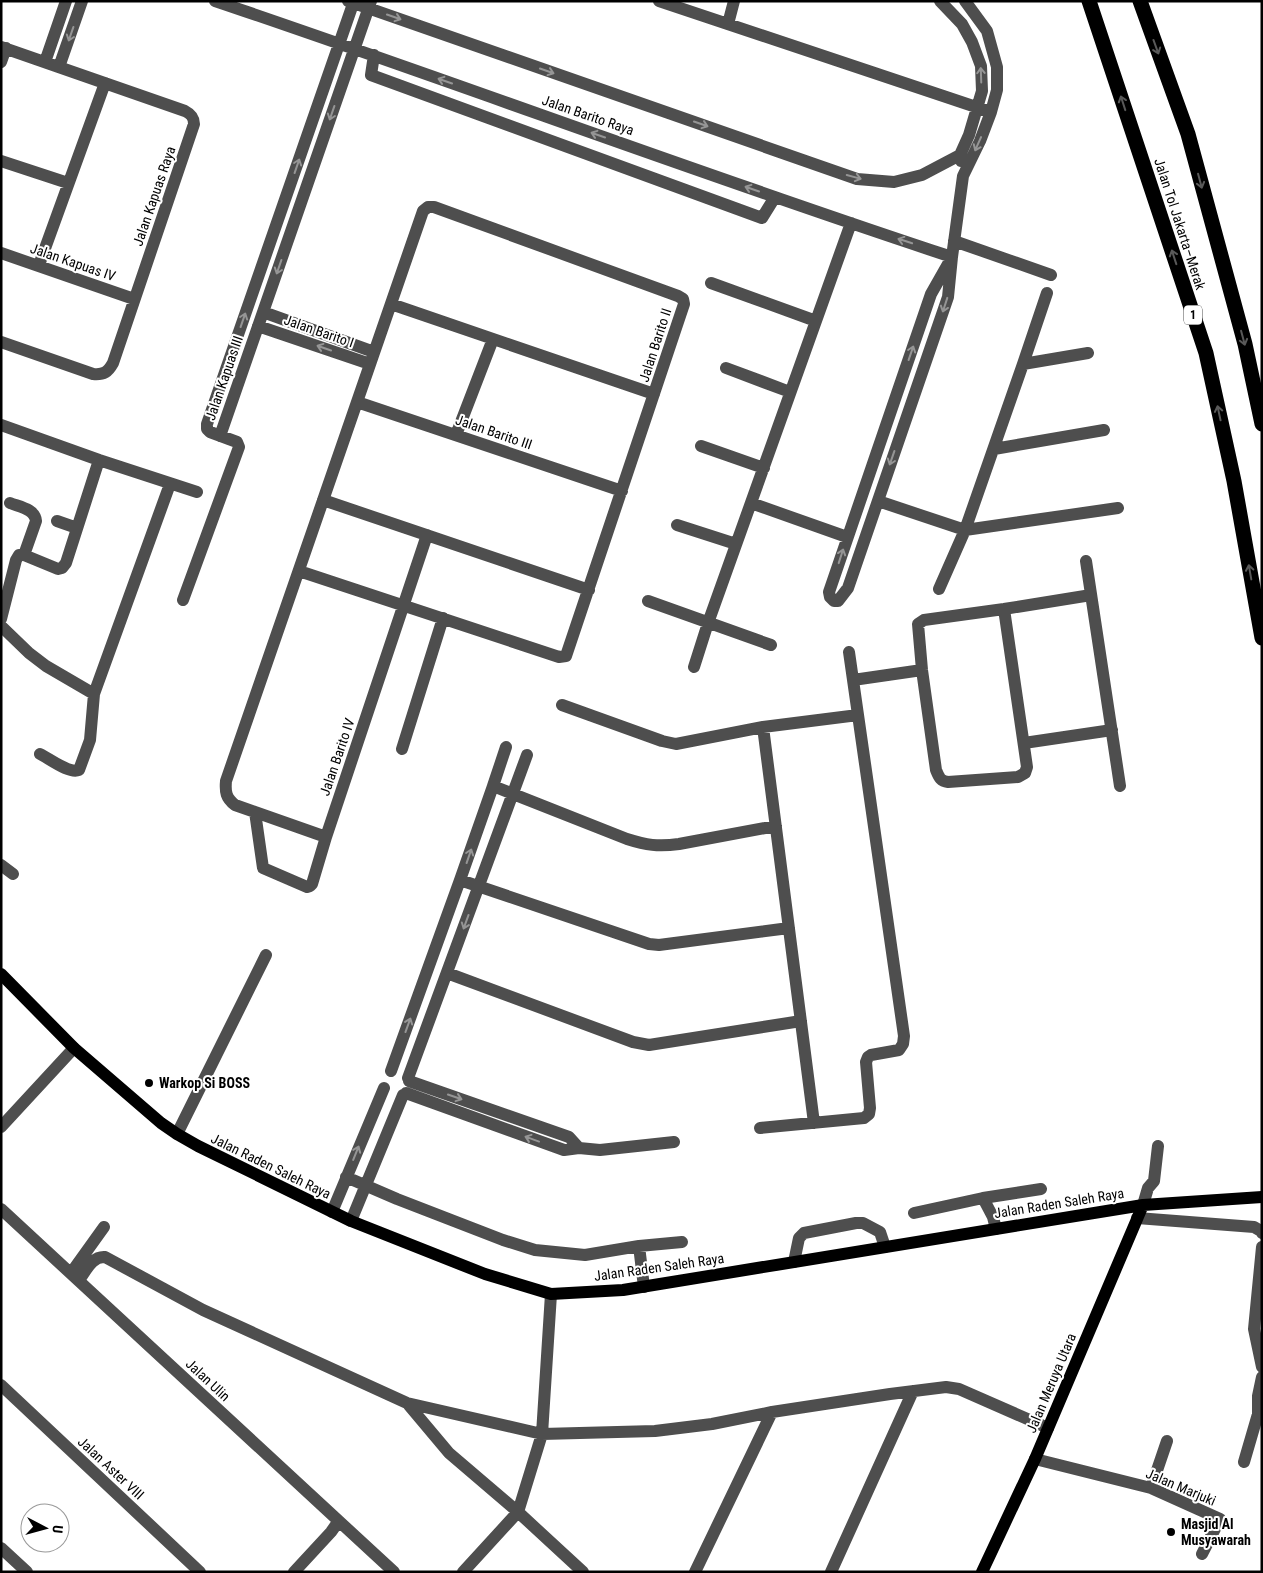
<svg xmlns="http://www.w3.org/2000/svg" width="1263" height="1573" viewBox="0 0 1263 1573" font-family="'Roboto Condensed',sans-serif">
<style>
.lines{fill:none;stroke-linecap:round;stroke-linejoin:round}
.minor{stroke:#4e4e4e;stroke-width:12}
.major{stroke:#000;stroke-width:12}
.highway{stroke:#000;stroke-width:15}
.oneway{stroke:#959595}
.oneway2{stroke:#595959}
.poi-dot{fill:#000;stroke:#fff;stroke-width:2}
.labels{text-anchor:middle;stroke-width:4;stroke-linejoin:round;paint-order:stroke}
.shield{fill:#fff;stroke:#4c4c4c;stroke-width:1}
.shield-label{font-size:12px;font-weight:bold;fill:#000}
.street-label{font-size:14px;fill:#000;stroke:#fff}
.poi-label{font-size:14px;font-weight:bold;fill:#000;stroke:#fff;text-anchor:start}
</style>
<rect width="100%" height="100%" fill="#fff"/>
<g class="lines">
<path class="minor" d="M215,1C461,84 705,176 952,257
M348,1L857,179L894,182L922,175L960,155
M659,1L991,112
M940,1L962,24L972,42L981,66L982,91L969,135L960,155L961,161
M728,24L734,1
M1,47L185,111C191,114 194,117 194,124L113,363C108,372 104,375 93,374L1,342
M374,55L371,75L762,218L775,197
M1,62L6,48
M45,62L66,1
M59,67L82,1
M1,161L68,183
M954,241L1051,275
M1,253L134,299
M952,257L931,294L829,592L830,597L834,601H838L848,588L948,297L952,257L963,176L980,141L991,112L997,90V67L987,31L965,1
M39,265L105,83
M711,283L816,321
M391,304L654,394
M263,312L374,352
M258,326L370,364
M1023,364L1088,353
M726,368L790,392
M357,402L622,491
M1,425L99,460L197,492
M456,435L493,339
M220,436L371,1
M701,446L764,468
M994,449L1104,430
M323,500L589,590
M878,501L965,530L1118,508
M10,503C20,507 35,509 36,521L24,555
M751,503L847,537
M57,521L77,528
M677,525L736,544
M1086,561L1120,786
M299,571L559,657L566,656L684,304L683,299L678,296L434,207H428L423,211L226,781C225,792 226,798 235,805L326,837
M939,589L965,530L1023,364L1047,293
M183,600L239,447L237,442L210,432L207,429V424L354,1
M648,601L771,645
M1004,609L1027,767L1025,773L1018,777L948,782C940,781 939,777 936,770L922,670L918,624L924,620L1004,609L1091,595
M1,619L16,560L19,555H24L58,569L62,568L66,563L99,460
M1,626L29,653L46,666L94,694
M694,667L708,623L851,223
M853,680L922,670
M562,705L662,741L676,744L763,727L858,715
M763,727L814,1123
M1024,743L1112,730
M402,749L443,618
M40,754C50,759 69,774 79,770L90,740L94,694L170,484
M493,786L506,747
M255,812L263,868L307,887L310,886L312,884L326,837L427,535
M1,865L13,874
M460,880L649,944L659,945L789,928
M447,973L633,1042L649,1045L801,1021
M391,1071L460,880L493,786L627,839C646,845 658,847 679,844L776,826
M408,1078L527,755
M409,1081L569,1137L579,1148
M406,1093L564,1150L579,1148L600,1150L674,1142
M1,1127L74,1048
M760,1128L864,1118L869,1114L870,1108L866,1062L868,1057L871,1055L899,1050L903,1044L904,1036L849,652
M177,1134L266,955
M346,1177L397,1199L503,1240L535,1250L585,1255L639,1246L682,1242
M983,1198L1041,1189
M1143,1205L1148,1188L1154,1181L1158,1146
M1,1209L394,1572
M332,1212L384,1088
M914,1213L983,1198L993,1217L996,1229
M1137,1218L1254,1227L1261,1231L1262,1233
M351,1221L403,1095
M639,1246L644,1287
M1262,1247L1254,1329L1262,1367
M794,1262L799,1238L804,1233L856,1223H863L880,1232L885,1247
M71,1273L104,1227
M79,1280C86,1271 92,1256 105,1257L203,1310L407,1403L542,1434L655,1431L712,1424L772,1412L890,1394L946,1387L959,1389L1048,1428
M1,1385L200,1572
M407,1403L449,1453L518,1512L583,1572
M1035,1459L1151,1488L1220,1519L1202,1554
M1244,1462L1258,1414V1396L1262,1377
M1151,1488L1167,1441
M1,1548L27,1572
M294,1572L331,1532L338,1522
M463,1572L518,1512L542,1434L551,1294
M695,1572L772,1412
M831,1572L913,1391"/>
<path class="major" d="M1,974L74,1048L161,1123L177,1134L198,1146L351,1221L485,1274L551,1294L623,1290L1143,1205L1262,1197
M982,1572L1035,1459L1143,1205"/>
<path class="highway" d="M1089,1L1206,353L1234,481L1262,638
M1140,1L1188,134L1245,344L1262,424"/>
</g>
<defs><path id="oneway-shaft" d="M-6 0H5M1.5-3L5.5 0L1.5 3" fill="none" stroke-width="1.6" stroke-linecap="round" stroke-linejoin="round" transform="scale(1.25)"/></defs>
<g class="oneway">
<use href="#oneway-shaft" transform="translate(394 17) rotate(19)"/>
<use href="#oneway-shaft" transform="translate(71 34) rotate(109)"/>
<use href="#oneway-shaft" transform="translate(547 71) rotate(19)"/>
<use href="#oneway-shaft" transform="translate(981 75) rotate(-92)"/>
<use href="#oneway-shaft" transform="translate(445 81) rotate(-161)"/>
<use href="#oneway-shaft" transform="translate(332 113) rotate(109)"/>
<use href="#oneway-shaft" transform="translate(701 124) rotate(19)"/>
<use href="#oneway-shaft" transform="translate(598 135) rotate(-161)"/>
<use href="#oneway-shaft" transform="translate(978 144) rotate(114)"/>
<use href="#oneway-shaft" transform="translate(297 166) rotate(-71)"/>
<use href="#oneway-shaft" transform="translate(854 177) rotate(15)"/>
<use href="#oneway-shaft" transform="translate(752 189) rotate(-161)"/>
<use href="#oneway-shaft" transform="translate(905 241) rotate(-162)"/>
<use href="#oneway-shaft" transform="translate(279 267) rotate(109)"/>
<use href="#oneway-shaft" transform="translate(945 305) rotate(108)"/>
<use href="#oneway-shaft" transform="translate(243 320) rotate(-71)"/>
<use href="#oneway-shaft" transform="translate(324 348) rotate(-161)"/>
<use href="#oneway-shaft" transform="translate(911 353) rotate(-71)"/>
<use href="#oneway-shaft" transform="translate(892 458) rotate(109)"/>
<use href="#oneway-shaft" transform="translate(841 556) rotate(-72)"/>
<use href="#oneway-shaft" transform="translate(469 856) rotate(-71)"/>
<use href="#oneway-shaft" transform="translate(466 922) rotate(110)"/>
<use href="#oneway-shaft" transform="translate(408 1025) rotate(-70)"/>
<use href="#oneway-shaft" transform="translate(455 1097) rotate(19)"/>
<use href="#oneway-shaft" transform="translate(532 1139) rotate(-160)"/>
<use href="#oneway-shaft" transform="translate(356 1153) rotate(-68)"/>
</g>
<g class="oneway2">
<use href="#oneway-shaft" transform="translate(1156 47) rotate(70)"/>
<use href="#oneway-shaft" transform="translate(1123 103) rotate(-108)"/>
<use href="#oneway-shaft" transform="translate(1200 181) rotate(75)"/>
<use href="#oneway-shaft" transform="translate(1174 257) rotate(-108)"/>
<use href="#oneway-shaft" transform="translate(1243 338) rotate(75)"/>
<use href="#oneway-shaft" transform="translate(1219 413) rotate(-102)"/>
<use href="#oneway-shaft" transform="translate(1250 572) rotate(-100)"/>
</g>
<g class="poi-dot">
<circle cx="149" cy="1083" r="5"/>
<circle cx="1171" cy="1532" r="5"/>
</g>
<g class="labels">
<rect class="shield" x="1184" y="305.5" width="18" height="19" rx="4"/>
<g class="shield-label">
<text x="1193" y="319">1</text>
</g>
<g class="street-label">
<text transform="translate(588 115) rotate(19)" y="5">Jalan Barito Raya</text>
<text transform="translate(154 196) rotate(-71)" y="5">Jalan Kapuas Raya</text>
<text transform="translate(1180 224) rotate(72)" y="5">Jalan Tol Jakarta–Merak</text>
<text transform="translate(73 262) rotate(19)" y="5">Jalan Kapuas IV</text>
<text transform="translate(319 331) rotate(19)" y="5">Jalan Barito I</text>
<text transform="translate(655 345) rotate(-72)" y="5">Jalan Barito II</text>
<text transform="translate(224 378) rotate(-71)" y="5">Jalan Kapuas III</text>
<text transform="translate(494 432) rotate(19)" y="5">Jalan Barito III</text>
<text transform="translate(337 757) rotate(-71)" y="5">Jalan Barito IV</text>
<text transform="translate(271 1166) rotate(26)" y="5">Jalan Raden Saleh Raya</text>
<text transform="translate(1059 1203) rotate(-9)" y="5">Jalan Raden Saleh Raya</text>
<text transform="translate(659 1267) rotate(-8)" y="5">Jalan Raden Saleh Raya</text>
<text transform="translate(208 1380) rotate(43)" y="5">Jalan Ulin</text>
<text transform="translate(1051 1383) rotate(-67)" y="5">Jalan Meruya Utara</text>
<text transform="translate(111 1468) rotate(43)" y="5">Jalan Aster VIII</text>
<text transform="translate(1181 1487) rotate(23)" y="5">Jalan Marjuki</text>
</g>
<g class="poi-label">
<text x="159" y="1088">Warkop Si BOSS</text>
<text x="1181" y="1529">Masjid Al<tspan x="1181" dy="16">Musyawarah</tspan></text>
</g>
</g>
<rect width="1263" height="1573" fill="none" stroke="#000000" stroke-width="5"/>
<g transform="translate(45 1528) rotate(96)"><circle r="24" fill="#ffffff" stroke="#999999"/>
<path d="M0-4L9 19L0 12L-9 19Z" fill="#000000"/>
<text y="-8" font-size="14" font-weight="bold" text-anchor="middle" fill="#000000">U</text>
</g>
</svg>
